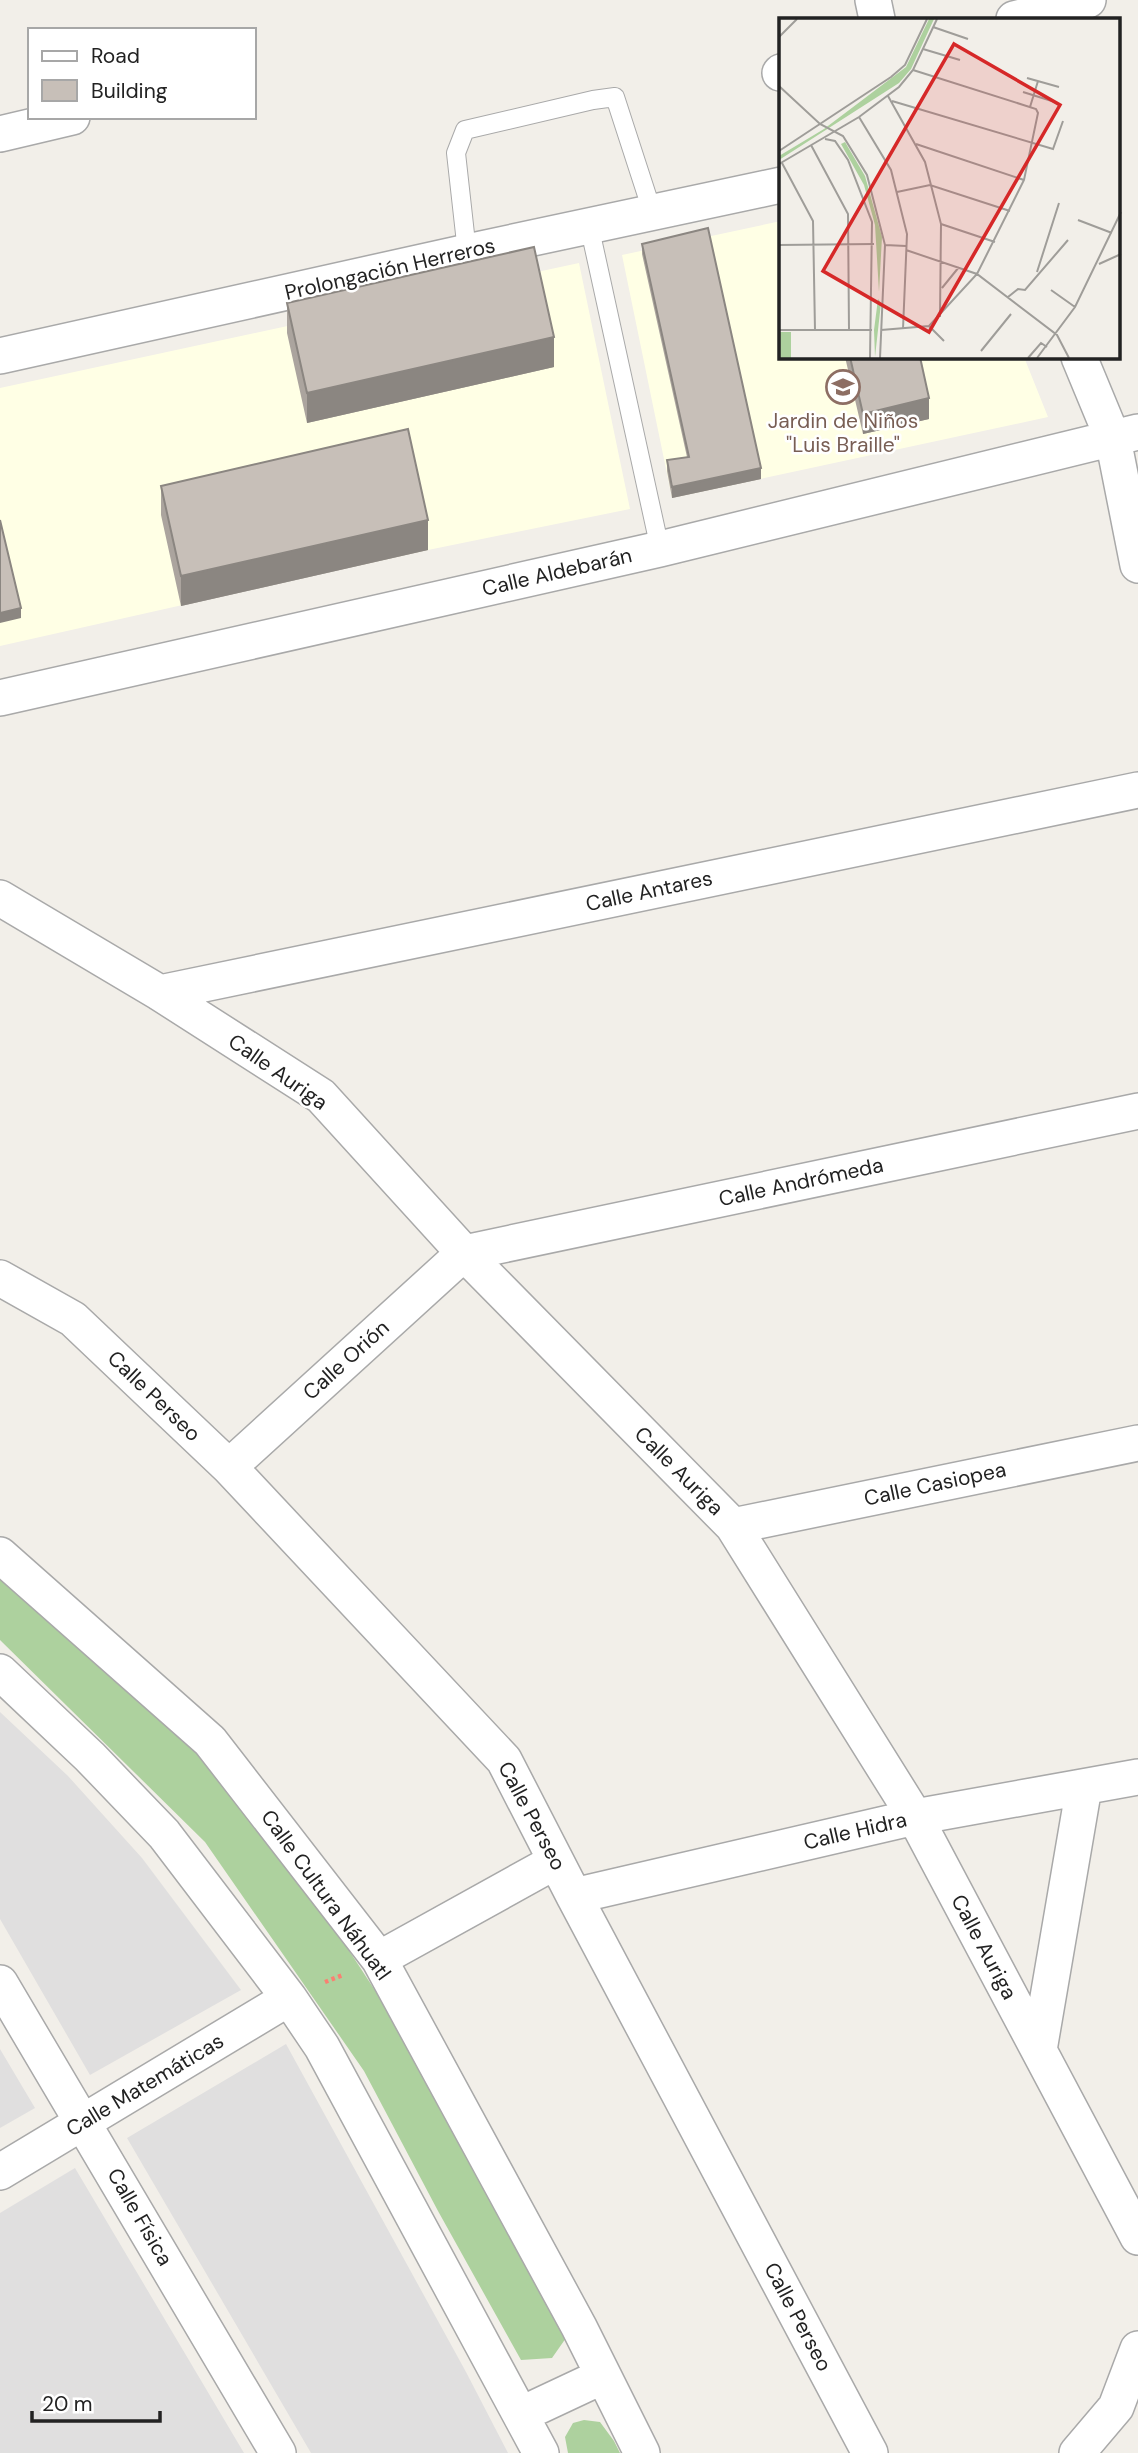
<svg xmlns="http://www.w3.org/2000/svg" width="1138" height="2453" viewBox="0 0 1138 2453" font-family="'DM Sans',sans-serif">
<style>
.residential{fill:#e0dfdf}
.education{fill:#ffffe5}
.forest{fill:#add19e}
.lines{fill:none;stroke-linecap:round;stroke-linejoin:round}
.lane-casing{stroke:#a9a9a9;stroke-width:20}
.street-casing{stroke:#a9a9a9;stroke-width:38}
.path{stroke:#fa8072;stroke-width:4.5;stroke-dasharray:3.5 3.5;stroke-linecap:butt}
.lane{stroke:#fff;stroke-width:18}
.street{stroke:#fff;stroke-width:35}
.wall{fill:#aba49e}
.shaded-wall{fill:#8b8681}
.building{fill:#c7bfb8;stroke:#8b8681;stroke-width:2}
.labels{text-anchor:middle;stroke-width:5;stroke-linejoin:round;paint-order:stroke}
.street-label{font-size:21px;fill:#222;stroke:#fff}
.education-label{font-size:21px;fill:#785e54;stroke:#fff}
.inset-road{fill:none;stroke:#9f9d99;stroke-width:2}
.view{fill:#d62828;fill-opacity:0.15;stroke:#d62828;stroke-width:3.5}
.inset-edge{fill:none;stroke:#222;stroke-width:3.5}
</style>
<rect width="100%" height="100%" fill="#f2efe9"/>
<path class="residential" d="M0,1712L68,1776L142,1858L241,1990L90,2075L0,1919Z
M286,2044L466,2372L508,2453H311L127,2138Z
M0,2049L35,2108L0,2128Z
M75,2168L244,2453H0V2213Z"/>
<path class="education" d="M781,221V357H1024L1048,417L672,498L622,255Z
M579,263L630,509L428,550L0,646V388Z"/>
<path class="forest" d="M0,1576L196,1750L320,1906L393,2018L566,2338L552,2358L521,2360L438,2211L364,2071L205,1842L0,1640Z
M584,2420L600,2422L614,2441L620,2453H568L565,2437L573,2423Z"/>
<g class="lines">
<g class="lane-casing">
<path id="lane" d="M589,225L660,549
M467,252L456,153L465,130L593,100L615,97L652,211"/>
</g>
<g class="street-casing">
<path id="street" d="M873,0L877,19
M1014,19L1088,0
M780,73L781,72
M0,134L72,117
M0,356L467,252L781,185
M1079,357L1113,439L1138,565
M0,698L660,549L1138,432
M0,898L160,993L321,1096L464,1253L733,1526L915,1817L1138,2237
M160,993L1138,790
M0,1278L73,1319L229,1467L504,1760L574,1896L870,2453
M229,1467L464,1253L1138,1111
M733,1526L1138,1443
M0,1555L210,1741L379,1959L579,2327L642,2453
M0,1672L90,1757L164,1834L289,1998L322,2047L541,2453
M574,1896L915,1817L1138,1777
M379,1959L556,1861
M0,1983L278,2453
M1039,2050L1084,1787
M0,2172L289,1998
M522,2414L603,2376
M1077,2453L1116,2407L1138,2349"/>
</g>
<path class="path" d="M325,1982L343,1975"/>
<use href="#lane" class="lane"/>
<use href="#street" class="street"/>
</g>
<path class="wall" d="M642,244L761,479L672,498L667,471V460L687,457L642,254Z
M287,303L554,367L307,423L287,333Z
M845,357H920L929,419L863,434Z
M161,486L428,550L181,606L161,515Z"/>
<path class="shaded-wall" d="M554,337V367L307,423V393Z
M929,398V419L863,434V414Z
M761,468V479L672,498V487Z
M428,520V550L181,606V576Z
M21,608V618L0,623V613Z"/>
<path class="building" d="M708,228L761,468L672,487L667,460L689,457L642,244Z
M534,247L554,337L307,393L287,303Z
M850,357H920L929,398L863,414Z
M408,429L428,520L181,576L161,486Z
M0,520L21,608L0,613Z"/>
<defs>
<g id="school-ring" transform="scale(1.75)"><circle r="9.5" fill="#fff" stroke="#8d6e63" stroke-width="1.5"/><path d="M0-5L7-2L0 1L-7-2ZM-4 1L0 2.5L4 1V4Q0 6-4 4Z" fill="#8d6e63"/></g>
</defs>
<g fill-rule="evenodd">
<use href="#school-ring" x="843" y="387"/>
</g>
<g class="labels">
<g class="street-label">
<text transform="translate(390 269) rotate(-13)" y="7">Prolongación Herreros</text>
<text transform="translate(557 572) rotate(-13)" y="7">Calle Aldebarán</text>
<text transform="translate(649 891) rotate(-12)" y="7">Calle Antares</text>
<text transform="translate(278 1072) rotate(35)" y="7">Calle Auriga</text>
<text transform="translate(801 1182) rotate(-12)" y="7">Calle Andrómeda</text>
<text transform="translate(346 1360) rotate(-42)" y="7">Calle Orión</text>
<text transform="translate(154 1396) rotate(44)" y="7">Calle Perseo</text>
<text transform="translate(679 1471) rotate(45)" y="7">Calle Auriga</text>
<text transform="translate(935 1484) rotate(-12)" y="7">Calle Casiopea</text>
<text transform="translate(532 1816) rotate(62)" y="7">Calle Perseo</text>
<text transform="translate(855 1831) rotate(-13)" y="7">Calle Hidra</text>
<text transform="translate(326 1895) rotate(54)" y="7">Calle Cultura Náhuatl</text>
<text transform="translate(984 1947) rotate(62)" y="7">Calle Auriga</text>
<text transform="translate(145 2085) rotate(-31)" y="7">Calle Matemáticas</text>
<text transform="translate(140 2217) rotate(60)" y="7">Calle Física</text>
<text transform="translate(798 2317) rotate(62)" y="7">Calle Perseo</text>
</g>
<g class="education-label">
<text x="843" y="428">Jardin de Niños<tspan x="843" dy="24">"Luis Braille"</tspan></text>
</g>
</g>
<g transform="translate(779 18)">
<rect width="341" height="341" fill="#f2efe9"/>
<path d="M150,1H155L132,51L120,65L0,142V138L45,111L127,49ZM66,124L86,158L103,219L100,274L96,207L85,167L62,126ZM99,281L102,285L96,339L95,312ZM0,314H12V340H0Z" fill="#add19e"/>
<path class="inset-road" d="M154,9L189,21M0,19L18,1M144,31L181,42M248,60L280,69M0,68L41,106L64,118L88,157L106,227L101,340M244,74L276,84M109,78L146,144L162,206L161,299M113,83L274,131L284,103M251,89L259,63M80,99L112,152L128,216L124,311M46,121L56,123L69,142L93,204L91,340M137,126L245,162M32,127L69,196L70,311M0,133L112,59L126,47L148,1M3,145L34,203L36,312M0,146L80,99L120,69L134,52L158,1M118,174L151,167L231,193M299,202L333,215M162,206L216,224M0,227L95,226M106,227L127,228M127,232L198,256L278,317L290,340M0,246V312M320,246L342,236M258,254L280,185M163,270L180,249M272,272L296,289M229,279L239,271L246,272L289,222M150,308L165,323M0,312H93M102,312L150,308L198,256L245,162L259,95L257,91L134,52M202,333L232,296M249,340L262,325L268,329M258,340L296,289L342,194"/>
<path class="view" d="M175,26L281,87L150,314L44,253Z"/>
<rect width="341" height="341" class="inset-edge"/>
</g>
<rect x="28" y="28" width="228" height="91" fill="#ffffff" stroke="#a7a7a7" stroke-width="2"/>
<rect x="42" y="51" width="35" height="10" fill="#ffffff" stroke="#a7a7a7" stroke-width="2"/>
<text x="91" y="63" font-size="21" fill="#222222">Road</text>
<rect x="42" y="80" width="35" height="21" fill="#c7bfb8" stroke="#a7a7a7" stroke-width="2"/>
<text x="91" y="98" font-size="21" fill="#222222">Building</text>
<path d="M32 2411v10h128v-10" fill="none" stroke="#222222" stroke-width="3.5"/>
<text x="42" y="2411" font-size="21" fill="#222222" stroke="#ffffff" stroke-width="5" paint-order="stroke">20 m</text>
</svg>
